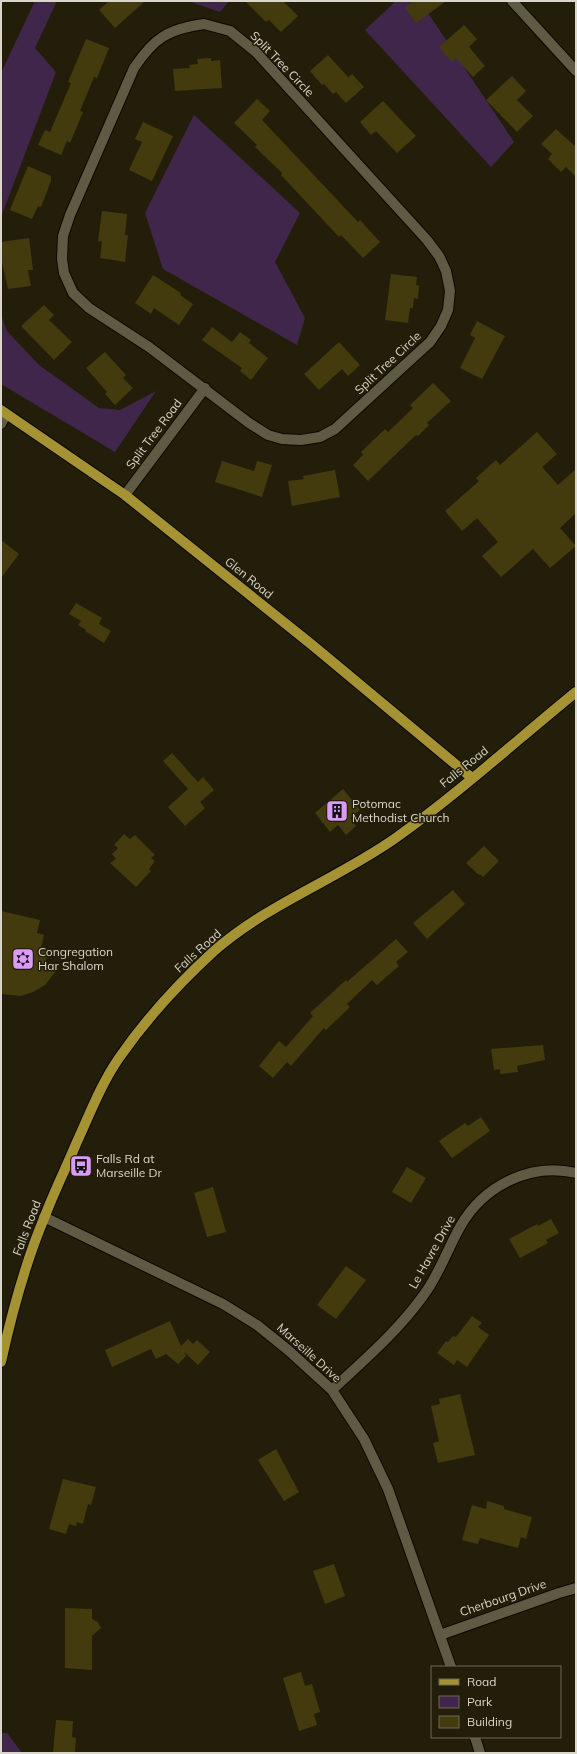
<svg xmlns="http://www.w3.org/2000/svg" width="577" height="1754" viewBox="0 0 577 1754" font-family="Mulish,sans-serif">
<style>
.green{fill:#41264c}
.building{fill:#433b0e}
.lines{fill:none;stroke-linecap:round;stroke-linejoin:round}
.minor-casing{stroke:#0c0800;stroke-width:12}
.major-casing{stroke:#0c0800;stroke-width:12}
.minor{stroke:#5f5a43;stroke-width:10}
.major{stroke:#a59333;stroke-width:10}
.labels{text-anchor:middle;stroke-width:3;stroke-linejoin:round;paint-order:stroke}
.street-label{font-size:12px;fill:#d9d7ca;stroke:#231e09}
.poi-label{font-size:12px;fill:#d9d7ca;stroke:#231e09;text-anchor:start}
</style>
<rect width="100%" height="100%" fill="#231e09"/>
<path class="green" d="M35,1H57L35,48L56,72L1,217V73Z
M188,1H229L220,12Z
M396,1H420L514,142L491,167L365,30Z
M194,115L300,213L275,262L305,318L297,345L163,269L145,213Z
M1,315L7,331L39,365L99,408L120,410L156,391L115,452L1,384Z
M1,1733H7L22,1753H1Z"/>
<path class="building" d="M109,1H145L115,28L99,10Z
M245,1H283L298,16L281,32L269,20L266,22Z
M414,1H446L416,23L405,8Z
M464,25L477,39L469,47L485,66L473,77L456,58L452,62L439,47Z
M86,39L109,48L97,78L94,77L80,111L83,112L70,143L67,141L61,155L38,145L45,130L50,132L71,83L68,82Z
M328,55L348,77L352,74L364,87L346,103L336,92L333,94L324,84L322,85L310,71Z
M211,58V61L220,60L222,88L175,91L173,69L190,68L189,65L198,64L197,59Z
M512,76L526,91L517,100L533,116L517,132L486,100Z
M257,99L270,111L262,120L358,222L360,220L380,242L363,258L341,235L339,237L281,175L282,173L255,147L257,145L234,123Z
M383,101L416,136L397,153L376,131L371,135L360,122Z
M143,122L173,136L152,181L129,170L142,142L135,139Z
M556,129L576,147V177L566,167L561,172L548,159L552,154L541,144Z
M28,166L51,176V181L41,207L38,206L32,219L10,210Z
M102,211L127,214L125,235H128L125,262L100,258L102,242L98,241Z
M29,238L33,270H28L31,286L8,289L1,258V242Z
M391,274L417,277L416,285L419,286L418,299L414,298L413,308H410L408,323L385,320Z
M153,275L181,293L180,295L193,304L179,325L154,308L151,314L135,303Z
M44,305L54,315L49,320L72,342L54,360L21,326Z
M477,321L505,336L482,379L460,368L475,338L470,335Z
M212,327L232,342L240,332L251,340L249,343L268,358L251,380L240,371L242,368L202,340Z
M339,342L360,365L348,376L342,369L319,390L304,374Z
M105,352L126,375L123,378L133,388L115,405L105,394L107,392L86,368Z
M433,383L451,401L427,423L429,425L418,436L416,435L368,481L353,465L363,455L361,452L385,429L388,432L413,408L410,405Z
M537,432L557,454L542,467L558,485L576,469V513L560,528L576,546L550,568L533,549L501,577L482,556L498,542L477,518L462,531L445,511L479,481L476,478L496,460L500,465Z
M222,461L254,471L257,461L272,465L262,497L215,482Z
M335,470L340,497L292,506L288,481L304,479L303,476Z
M1,540L19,554L1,578Z
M76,603L102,618L99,624L111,631L104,643L85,631L86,630L78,625L81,621L69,614Z
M172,753L198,782L203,777L214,790L200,802L205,808L185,826L168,807L188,789L163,761Z
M343,789L360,810L350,818L356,826L346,835L338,825L330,832L315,813Z
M124,834L130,839L135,835L155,855L151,858L155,861L149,869L151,871L136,887L110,863L116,859L112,854L118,848L114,845Z
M484,846L499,861L483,877L480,874L479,875L466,863Z
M453,890L465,904L427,939L413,923Z
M1,911L40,920L37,933L44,935L41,948L48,950L44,968L56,971L45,985L33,992L21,996L1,994Z
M396,939L408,952L396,962L399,966L377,985L372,980L347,1004L350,1007L326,1030L324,1028L291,1066L287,1062L273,1078L259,1066L279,1041L286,1047L313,1016L310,1013L346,980L347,982Z
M543,1045L545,1060L517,1066L518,1072L500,1074V1069L494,1070L491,1049Z
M481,1117L490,1131L452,1158L439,1141L465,1123L468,1126Z
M407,1167L426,1178L411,1203L392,1192Z
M213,1187L226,1232L207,1237L194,1193Z
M551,1219L559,1233L546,1240L548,1243L520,1258L509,1239L537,1224L538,1226Z
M346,1266L366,1280L336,1319L317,1305Z
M472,1316L482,1323L478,1327L489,1335L467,1367L457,1360L454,1365L437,1353L446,1341L448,1342L453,1336L456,1337Z
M170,1321L181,1346L188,1339L193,1344L197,1340L210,1352L198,1365L184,1352L186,1356L178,1364L166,1354L156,1359L151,1349L112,1367L105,1350Z
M460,1394L475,1455L438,1463L433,1443L439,1441L431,1406L440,1404L439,1399Z
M276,1449L299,1492L284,1501L258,1460Z
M63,1479L96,1487L91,1505L88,1504L83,1524L77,1522L76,1526L69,1524L66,1534L49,1529Z
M487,1501L504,1506V1509L532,1517L526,1539L521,1537L518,1548L480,1538L478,1544L462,1540L472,1505L486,1509Z
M334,1564L345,1596L325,1604L313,1571Z
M65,1608L92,1609V1619L98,1622L101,1628L92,1636V1670L65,1668Z
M301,1672L305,1686L312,1684L320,1712L314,1714L317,1725L299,1731L283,1678Z
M56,1720L73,1721L72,1737L76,1738L75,1753H53Z"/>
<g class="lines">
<g class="minor-casing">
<path id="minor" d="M512,1L576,71
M204,24L230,31L256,52L427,240L439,256L446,271L450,291L448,310L441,326L430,342L335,429L320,437L301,440L282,439L268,435L249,423L149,347L89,308L73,293L64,273L62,259L63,236L70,215L134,68C154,38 168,29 204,24Z
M1,424L6,414
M125,495L205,388
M44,1217L223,1304L257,1325L288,1350L332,1390L364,1439L388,1489L451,1667
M332,1390C364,1360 397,1332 423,1296C439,1275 447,1250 460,1227C483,1186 530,1162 576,1173
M440,1635L559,1593L576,1588
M475,1737L480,1753"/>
</g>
<g class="major-casing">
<path id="major" d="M1,410L125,495L311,644L472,778
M1,1362C12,1312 25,1263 45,1216C54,1192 66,1168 76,1144C89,1116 101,1084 119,1058C146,1019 179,983 214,951C269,903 338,879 397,837C460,792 517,740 576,692"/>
</g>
<use href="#minor" class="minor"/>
<use href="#major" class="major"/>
</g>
<defs>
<g id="building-square" transform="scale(1.15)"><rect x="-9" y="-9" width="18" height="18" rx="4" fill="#da9af6" stroke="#231e09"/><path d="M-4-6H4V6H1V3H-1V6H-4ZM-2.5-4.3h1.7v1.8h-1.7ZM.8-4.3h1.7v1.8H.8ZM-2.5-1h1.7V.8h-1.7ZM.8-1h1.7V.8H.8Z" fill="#111"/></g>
<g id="synagogue-square" transform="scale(1.15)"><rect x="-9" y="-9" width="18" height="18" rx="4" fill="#da9af6" stroke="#231e09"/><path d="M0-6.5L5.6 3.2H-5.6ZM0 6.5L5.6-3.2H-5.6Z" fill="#111"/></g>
<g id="bus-square" transform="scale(1.15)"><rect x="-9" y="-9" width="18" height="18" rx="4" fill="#da9af6" stroke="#231e09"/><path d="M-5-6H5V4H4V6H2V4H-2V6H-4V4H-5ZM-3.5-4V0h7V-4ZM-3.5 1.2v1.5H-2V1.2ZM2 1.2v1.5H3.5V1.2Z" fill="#111"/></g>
</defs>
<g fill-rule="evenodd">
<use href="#building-square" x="337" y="811"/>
<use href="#synagogue-square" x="23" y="959"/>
<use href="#bus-square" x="81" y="1166"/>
</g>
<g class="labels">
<g class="street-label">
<text transform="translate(282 64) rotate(46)" y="4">Split Tree Circle</text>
<text transform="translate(388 363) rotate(-43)" y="4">Split Tree Circle</text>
<text transform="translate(154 434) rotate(-53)" y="4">Split Tree Road</text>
<text transform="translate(249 578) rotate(39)" y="4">Glen Road</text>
<text transform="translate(464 767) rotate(-39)" y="4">Falls Road</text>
<text transform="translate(198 951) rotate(-42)" y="4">Falls Road</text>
<text transform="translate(27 1228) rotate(-69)" y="4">Falls Road</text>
<text transform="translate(432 1252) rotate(-61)" y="4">Le Havre Drive</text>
<text transform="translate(309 1353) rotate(42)" y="4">Marseille Drive</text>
<text transform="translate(503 1598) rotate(-19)" y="4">Cherbourg Drive</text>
</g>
<g class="poi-label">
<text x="352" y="808">Potomac<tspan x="352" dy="14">Methodist Church</tspan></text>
<text x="38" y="956">Congregation<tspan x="38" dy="14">Har Shalom</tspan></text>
<text x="96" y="1163">Falls Rd at<tspan x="96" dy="14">Marseille Dr</tspan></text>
</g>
</g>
<rect width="577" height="1754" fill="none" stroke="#d9d7ca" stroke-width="4"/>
<rect x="431" y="1666" width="130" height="72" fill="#231e09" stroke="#6c6856"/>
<rect x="439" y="1679" width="20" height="6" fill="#a59333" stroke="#6c6856"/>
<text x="467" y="1686" font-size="12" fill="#d9d7ca">Road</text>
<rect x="439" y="1696" width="20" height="12" fill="#41264c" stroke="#6c6856"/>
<text x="467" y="1706" font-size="12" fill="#d9d7ca">Park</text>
<rect x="439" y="1716" width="20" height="12" fill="#433b0e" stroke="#6c6856"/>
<text x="467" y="1726" font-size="12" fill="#d9d7ca">Building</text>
</svg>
